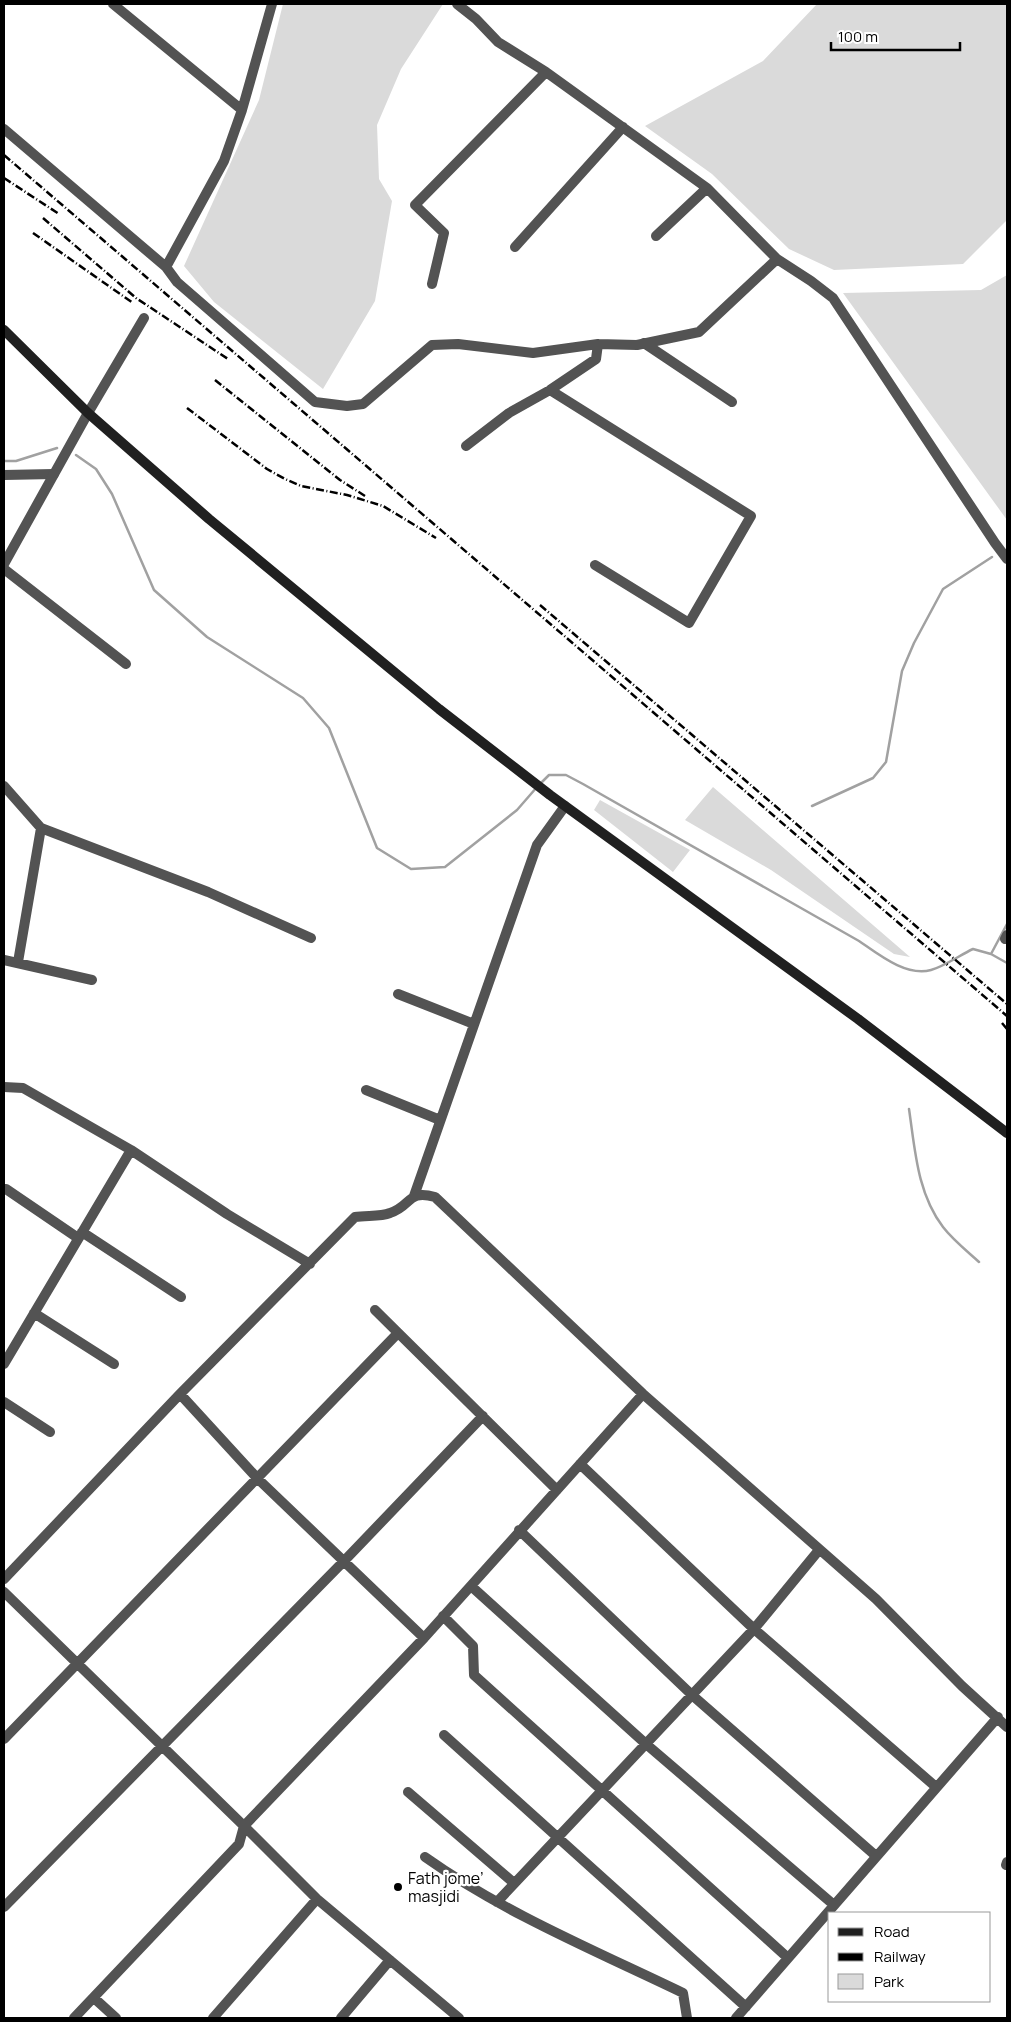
<svg xmlns="http://www.w3.org/2000/svg" width="1011" height="2022" viewBox="0 0 1011 2022" font-family="Manrope,sans-serif">
<style>
.green{fill:#dadada}
.lines{fill:none;stroke-linecap:round;stroke-linejoin:round}
.stream{stroke:#a1a1a1;stroke-width:2.5}
.minor{stroke:#535353;stroke-width:10}
.tertiary{stroke:#535353;stroke-width:10}
.secondary{stroke:#202020;stroke-width:10}
.rail{stroke:#000;stroke-width:2.5;stroke-dasharray:8 2.5 1 2.5;stroke-linecap:butt}
.poi-dot{fill:#000;stroke:#fff;stroke-width:2}
.labels{text-anchor:middle;stroke-width:4.5;stroke-linejoin:round;paint-order:stroke}
.poi-label{font-size:16px;fill:#000;stroke:#fff;text-anchor:start}
</style>
<rect width="100%" height="100%" fill="#fff"/>
<path class="green" d="M283,4H443L401,69L377,125L379,179L392,201L375,301L323,389L214,302L184,266L259,100Z
M817,4H1007V220L963,264L834,270L789,249L712,174L645,126L763,61Z
M1007,275V520L843,293L981,290Z
M713,787L910,957L894,954L771,870L685,820Z
M600,800L690,850L673,872L594,810Z"/>
<g class="lines">
<path class="stream" d="M76,455L96,469L112,494L154,590L207,637L303,698L329,728L377,848L411,869L445,867L517,810L537,787
M4,461H16L57,448
M541,783L549,775H566L583,784L859,941C878,954 906,977 931,970C945,966 960,955 973,949L991,954L1007,963
M812,806L873,778L886,762L902,671L914,643L943,589L992,557
M991,954L1007,924
M909,1109C915,1149 917,1193 943,1227C953,1240 967,1251 979,1262"/>
<path class="minor" d="M113,4L242,110
M457,4L476,19L498,42L546,72L707,188L777,259L811,281L833,298L995,543L1007,559
M4,129L166,267L177,282L315,402L347,406L363,404L432,345L458,344L533,353L598,344L637,345L699,332L777,259
M656,236L707,188
M515,247L623,127
M166,267L224,161L242,110L272,4
M432,284L444,233L415,205L546,72
M644,343L732,402
M550,390L751,516L689,623L595,565
M88,413L144,318
M466,446L509,413L550,390L596,359L598,344
M4,475L54,474
M4,569L126,664
M4,786L41,828L208,892L311,938
M1005,939L1007,935
M4,960L92,980
M18,962L41,828
M398,994L474,1024
M4,1087L23,1088L131,1150L227,1214L310,1264
M366,1090L440,1120
M6,1189L78,1238
M414,1196L537,845L565,806
M82,1232L181,1297
M375,1310L557,1490
M34,1313L114,1364
M4,1364L131,1150
M180,1394L258,1479L424,1638
M4,1402L50,1432
M580,1464L754,1629L936,1787
M519,1530L692,1695L876,1856
M4,1579L180,1394L355,1217C366,1215 380,1217 390,1213C412,1206 407,1189 435,1197L643,1394L876,1599L962,1686L1007,1727
M471,1586L646,1744L834,1905
M4,1592L244,1826L317,1899L459,2018
M443,1616L473,1646L474,1675L788,1958
M444,1735L746,2007
M4,1739L398,1333
M408,1792L514,1883
M425,1857C504,1913 596,1951 683,1993L687,2018
M1007,1862L1006,1865H1007
M497,1902L754,1629L819,1550
M4,1907L345,1560L483,1416
M94,1998L116,2018
M74,2018L239,1844L244,1826L424,1638L643,1394
M213,2018L317,1899
M341,2018L390,1960
M736,2018L998,1717"/>
<path class="tertiary" d="M4,564L88,413"/>
<path class="secondary" d="M4,330L88,413L209,519L439,709L550,795L858,1019L1007,1133"/>
<path class="rail" d="M4,155L1007,1016
M4,178L59,214
M43,218L136,298L228,359
M33,233L133,303
M215,380L340,480L365,496
M187,408L267,469L285,479L301,486L347,495L383,506L436,538
M540,605L1007,1004
M1002,1023L1007,1029"/>
</g>
<circle class="poi-dot" cx="398" cy="1887" r="5"/>
<g class="labels">
<g class="poi-label">
<text x="408" y="1884">Fath jome’<tspan x="408" dy="18">masjidi</tspan></text>
</g>
</g>
<rect width="1011" height="2022" fill="none" stroke="#000000" stroke-width="10"/>
<rect x="828" y="1912" width="162" height="90" fill="#ffffff" stroke="#999999"/>
<rect x="838" y="1928" width="25" height="8" fill="#202020" stroke="#999999"/>
<text x="874" y="1937" font-size="15" fill="#000000">Road</text>
<rect x="838" y="1953" width="25" height="8" fill="#000000" stroke="#999999"/>
<text x="874" y="1962" font-size="15" fill="#000000">Railway</text>
<rect x="838" y="1974" width="25" height="15" fill="#dadada" stroke="#999999"/>
<text x="874" y="1987" font-size="15" fill="#000000">Park</text>
<path d="M831 42v8h129v-8" fill="none" stroke="#000000" stroke-width="2.5"/>
<text x="838" y="42" font-size="15" fill="#000000" stroke="#ffffff" stroke-width="4" paint-order="stroke">100 m</text>
</svg>
